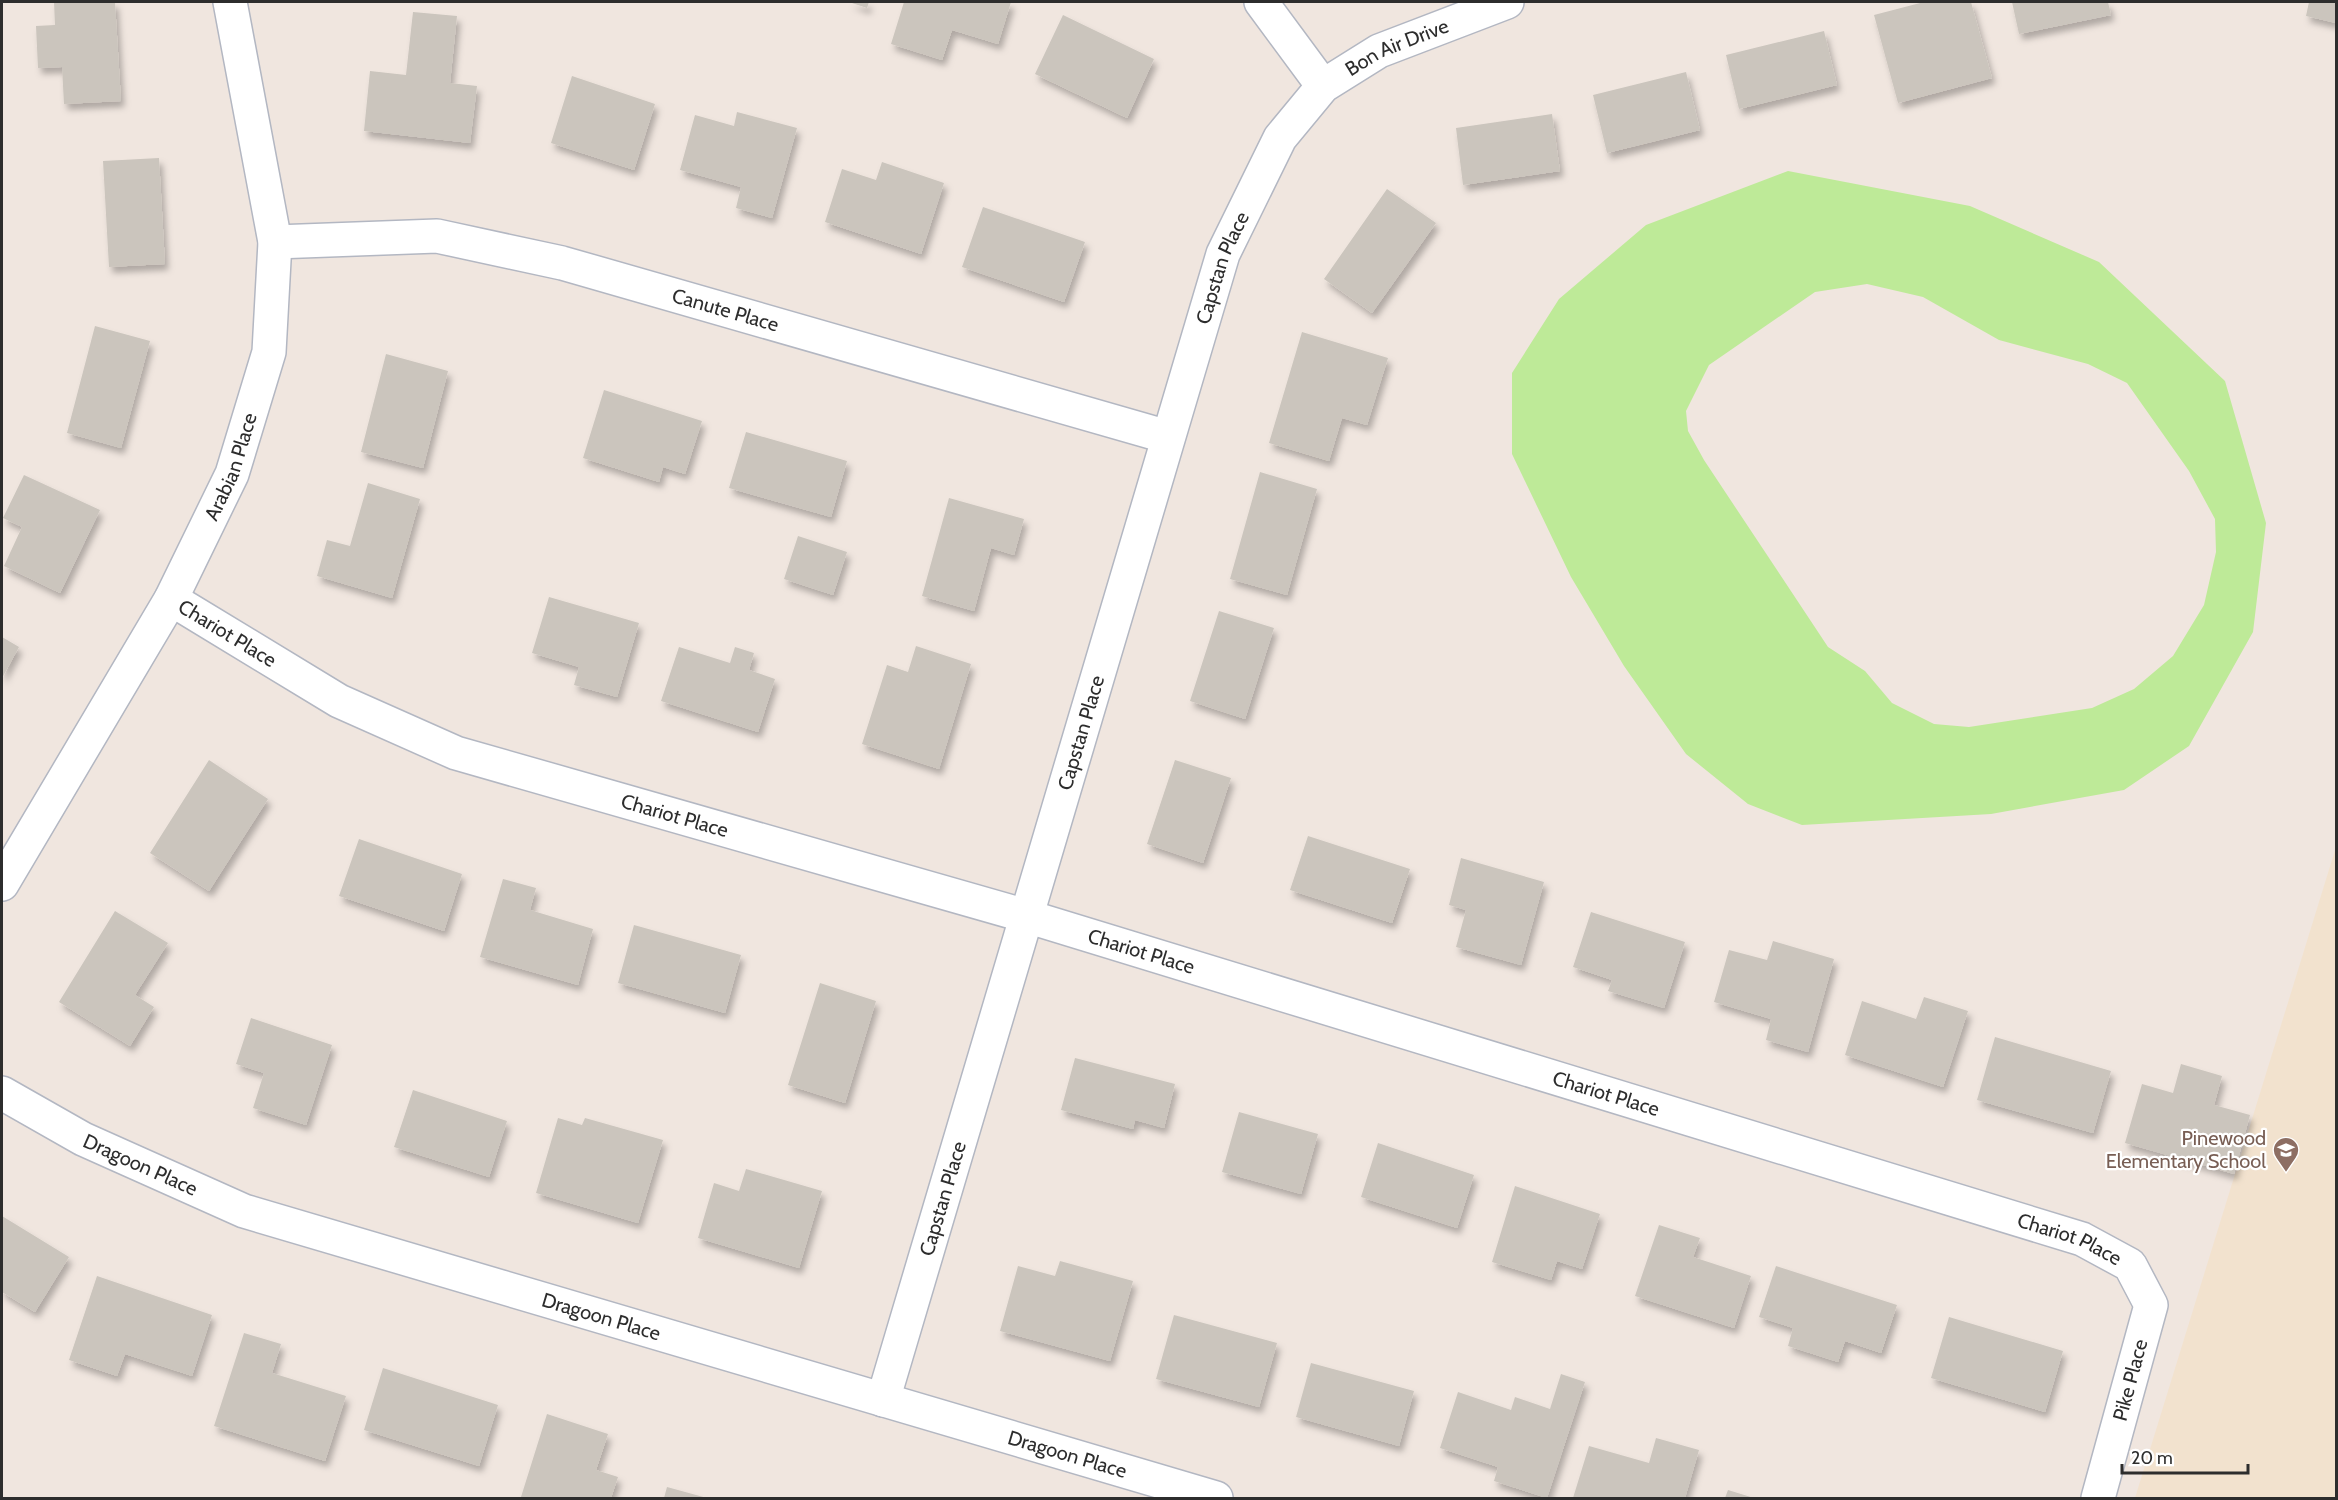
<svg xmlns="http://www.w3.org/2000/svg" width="2338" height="1500" viewBox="0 0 2338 1500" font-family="Cabin,sans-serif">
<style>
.education{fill:#f2e2ce}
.green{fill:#beea98;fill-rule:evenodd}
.building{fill:#cbc5bd;filter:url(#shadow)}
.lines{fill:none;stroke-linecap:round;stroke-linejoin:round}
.street-casing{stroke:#b3b7c2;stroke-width:36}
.street{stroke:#fff;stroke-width:33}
.labels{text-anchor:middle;stroke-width:4.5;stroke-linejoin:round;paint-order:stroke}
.street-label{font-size:20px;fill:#2d2d2d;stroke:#fff}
.education-label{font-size:20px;fill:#785e54;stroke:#fff;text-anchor:end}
</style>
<defs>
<filter id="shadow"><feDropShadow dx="3.5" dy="6" stdDeviation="3" flood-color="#0004"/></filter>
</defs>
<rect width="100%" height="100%" fill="#f0e6df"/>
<path class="education" d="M2336,847V1498H2135Z"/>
<path class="green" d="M1788,171L1970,206L2099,262L2225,381L2266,523L2253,632L2189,746L2124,790L1991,814L1802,825L1748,804L1686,754L1624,666L1571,577L1512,454V373L1559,299L1646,225ZM1867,284L1923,297L1999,340L2088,364L2127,383L2189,471L2215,519L2216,552L2204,605L2173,656L2134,689L2092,708L1969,727L1934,724L1892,703L1865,671L1828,647L1704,460L1688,431L1686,411L1709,365L1815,292Z"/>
<path class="building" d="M54,2H115L121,101L64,104L62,67L38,68L36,26L55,25Z
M849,2H869L867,8Z
M904,2H1011L998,44L952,30L942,60L891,44Z
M1924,2H1971L1992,78L1898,103L1874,15Z
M2012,2H2108L2111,15L2019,34Z
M2309,2H2336V23L2306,16Z
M413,12L457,16L450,83L477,86L470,143L364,131L370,71L406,75Z
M1063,15L1154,59L1127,118L1035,74Z
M1824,31L1837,85L1739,109L1726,55Z
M1686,72L1700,130L1607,153L1593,95Z
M572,76L655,104L634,170L551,143Z
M737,112L797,128L772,218L736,208L741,187L680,170L695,115L734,126Z
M1552,114L1560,171L1463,185L1456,128Z
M159,158L165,264L109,267L103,161Z
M882,162L944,183L921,254L825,222L842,169L876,180Z
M1387,189L1436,223L1372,313L1324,279Z
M983,207L1085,242L1064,302L962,267Z
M95,326L150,341L121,448L67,433Z
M1302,332L1388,358L1367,425L1342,418L1329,461L1269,443Z
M386,354L448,371L423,468L361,452Z
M604,390L702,421L685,474L663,467L659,482L583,458Z
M746,432L847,461L831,517L729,488Z
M1260,472L1317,489L1287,595L1230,579Z
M24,475L100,510L60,593L4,566L22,527L3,518Z
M368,483L420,499L392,598L317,576L327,540L350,546Z
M949,498L1024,519L1014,555L991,548L974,611L922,596Z
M798,536L847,552L833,595L784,579Z
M549,597L639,623L617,697L574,685L579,667L532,653Z
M1219,611L1274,628L1245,719L1190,701Z
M2,637L19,647L2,678Z
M916,646L971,664L939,769L862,744L887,665L908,672Z
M679,647L730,663L735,647L754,653L749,670L775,679L758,732L661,701Z
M209,760L268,799L209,891L150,853Z
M1175,760L1231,778L1203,863L1147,844Z
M1308,836L1410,869L1392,923L1290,890Z
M359,839L462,874L444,931L339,896Z
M1461,858L1544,882L1521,965L1456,947L1466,910L1449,905Z
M503,879L536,888L530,910L593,929L578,985L480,957Z
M115,911L168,943L135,995L154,1007L130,1046L59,1002Z
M1591,912L1685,942L1664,1008L1608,991L1612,980L1573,967Z
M634,925L741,955L725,1013L618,983Z
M1773,941L1834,959L1808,1052L1766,1040L1771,1019L1714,1002L1729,950L1767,960Z
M820,983L876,1001L845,1103L788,1085Z
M1924,997L1968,1011L1943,1087L1845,1055L1862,1001L1916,1019Z
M251,1018L332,1045L306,1125L253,1108L264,1073L236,1064Z
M1995,1037L2111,1071L2093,1133L1977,1100Z
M1075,1058L1175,1084L1164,1128L1135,1120L1133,1129L1061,1110Z
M2181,1064L2222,1076L2214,1105L2250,1115L2234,1174L2125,1143L2142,1084L2173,1093Z
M413,1090L507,1121L489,1177L394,1147Z
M1239,1112L1318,1134L1301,1194L1222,1172Z
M558,1118L582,1125L585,1118L663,1140L638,1223L536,1193Z
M1378,1143L1474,1175L1457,1228L1361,1197Z
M746,1169L822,1191L799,1268L698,1238L714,1183L739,1191Z
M1515,1186L1600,1214L1582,1269L1557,1261L1551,1280L1492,1262Z
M2,1216L69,1257L35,1312L2,1292Z
M1659,1225L1700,1238L1693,1257L1751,1276L1734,1328L1635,1296Z
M1060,1261L1133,1281L1110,1361L1000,1331L1018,1266L1055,1276Z
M1776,1266L1897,1305L1881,1353L1845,1341L1838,1362L1788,1346L1793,1328L1759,1317Z
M97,1276L212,1315L192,1376L125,1354L117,1376L69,1360Z
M1174,1315L1277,1343L1259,1407L1156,1379Z
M1949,1317L2063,1351L2045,1412L1931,1378Z
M244,1333L281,1344L272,1373L346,1396L325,1461L214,1426Z
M1311,1363L1414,1391L1399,1446L1296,1417Z
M383,1368L498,1405L479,1466L364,1430Z
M1561,1374L1585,1382L1547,1498L1494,1481L1498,1467L1440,1448L1458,1392L1511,1410L1515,1397L1550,1409Z
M547,1414L608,1434L596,1470L618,1477L611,1498L521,1497Z
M1656,1438L1699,1450L1685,1498H1573L1589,1446L1649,1463Z
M667,1487L707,1498H664Z
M1728,1490L1754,1498H1725Z"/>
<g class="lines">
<g class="street-casing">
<g id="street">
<path d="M1261,2L1323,86"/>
<path id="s1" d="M275,242L437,236L562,263L1168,437"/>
<path id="s2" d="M171,599L339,701L456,753L1026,916L2082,1239L2130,1265L2151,1305L2098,1498"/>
<path id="s3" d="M2,884L171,599L232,474L269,352L275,242L230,2"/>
<path id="s4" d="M2,1093L83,1139L244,1211L1216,1498"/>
<path id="s5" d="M883,1400L1223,254L1280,138L1323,86L1379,51L1507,2"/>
</g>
</g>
<use href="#street" class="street"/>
</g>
<defs>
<g id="school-pin" transform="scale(1.35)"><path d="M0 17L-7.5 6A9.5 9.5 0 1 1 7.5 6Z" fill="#8d6e63" stroke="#fff"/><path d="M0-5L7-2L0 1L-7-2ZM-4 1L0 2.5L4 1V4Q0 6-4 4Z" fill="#fff"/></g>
</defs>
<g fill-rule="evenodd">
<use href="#school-pin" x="2286" y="1150"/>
</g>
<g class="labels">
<g class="street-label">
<text dy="7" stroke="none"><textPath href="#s5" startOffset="1476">Bon Air Drive</textPath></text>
<text dy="7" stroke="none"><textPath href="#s5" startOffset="1182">Capstan Place</textPath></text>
<text dy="7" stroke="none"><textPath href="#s1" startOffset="460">Canute Place</textPath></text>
<text dy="7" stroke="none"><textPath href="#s3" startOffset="477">Arabian Place</textPath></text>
<text dy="7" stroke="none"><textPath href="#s2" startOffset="66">Chariot Place</textPath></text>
<text dy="7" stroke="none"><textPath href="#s5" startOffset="696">Capstan Place</textPath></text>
<text dy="7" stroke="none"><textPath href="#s2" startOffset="552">Chariot Place</textPath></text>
<text dy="7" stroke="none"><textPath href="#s2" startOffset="1038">Chariot Place</textPath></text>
<text dy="7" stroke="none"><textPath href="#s2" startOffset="1524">Chariot Place</textPath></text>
<text dy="7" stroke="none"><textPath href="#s4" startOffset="156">Dragoon Place</textPath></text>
<text dy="7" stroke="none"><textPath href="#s5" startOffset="210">Capstan Place</textPath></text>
<text dy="7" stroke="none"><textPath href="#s2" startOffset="2010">Chariot Place</textPath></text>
<text dy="7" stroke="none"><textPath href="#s4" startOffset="642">Dragoon Place</textPath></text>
<text transform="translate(2130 1380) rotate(-75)" y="7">Pike Place</text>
<text dy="7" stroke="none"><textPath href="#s4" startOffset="1128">Dragoon Place</textPath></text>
</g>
<g class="education-label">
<text x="2266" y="1145">Pinewood<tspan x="2266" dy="23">Elementary School</tspan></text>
</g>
</g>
<rect width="2338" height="1500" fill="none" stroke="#2d2d2d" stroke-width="6"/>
<path d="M2122 1464v9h126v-9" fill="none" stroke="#2d2d2d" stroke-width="3"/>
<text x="2131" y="1464" font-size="18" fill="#2d2d2d" stroke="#ffffff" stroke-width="4.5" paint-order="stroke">20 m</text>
</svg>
